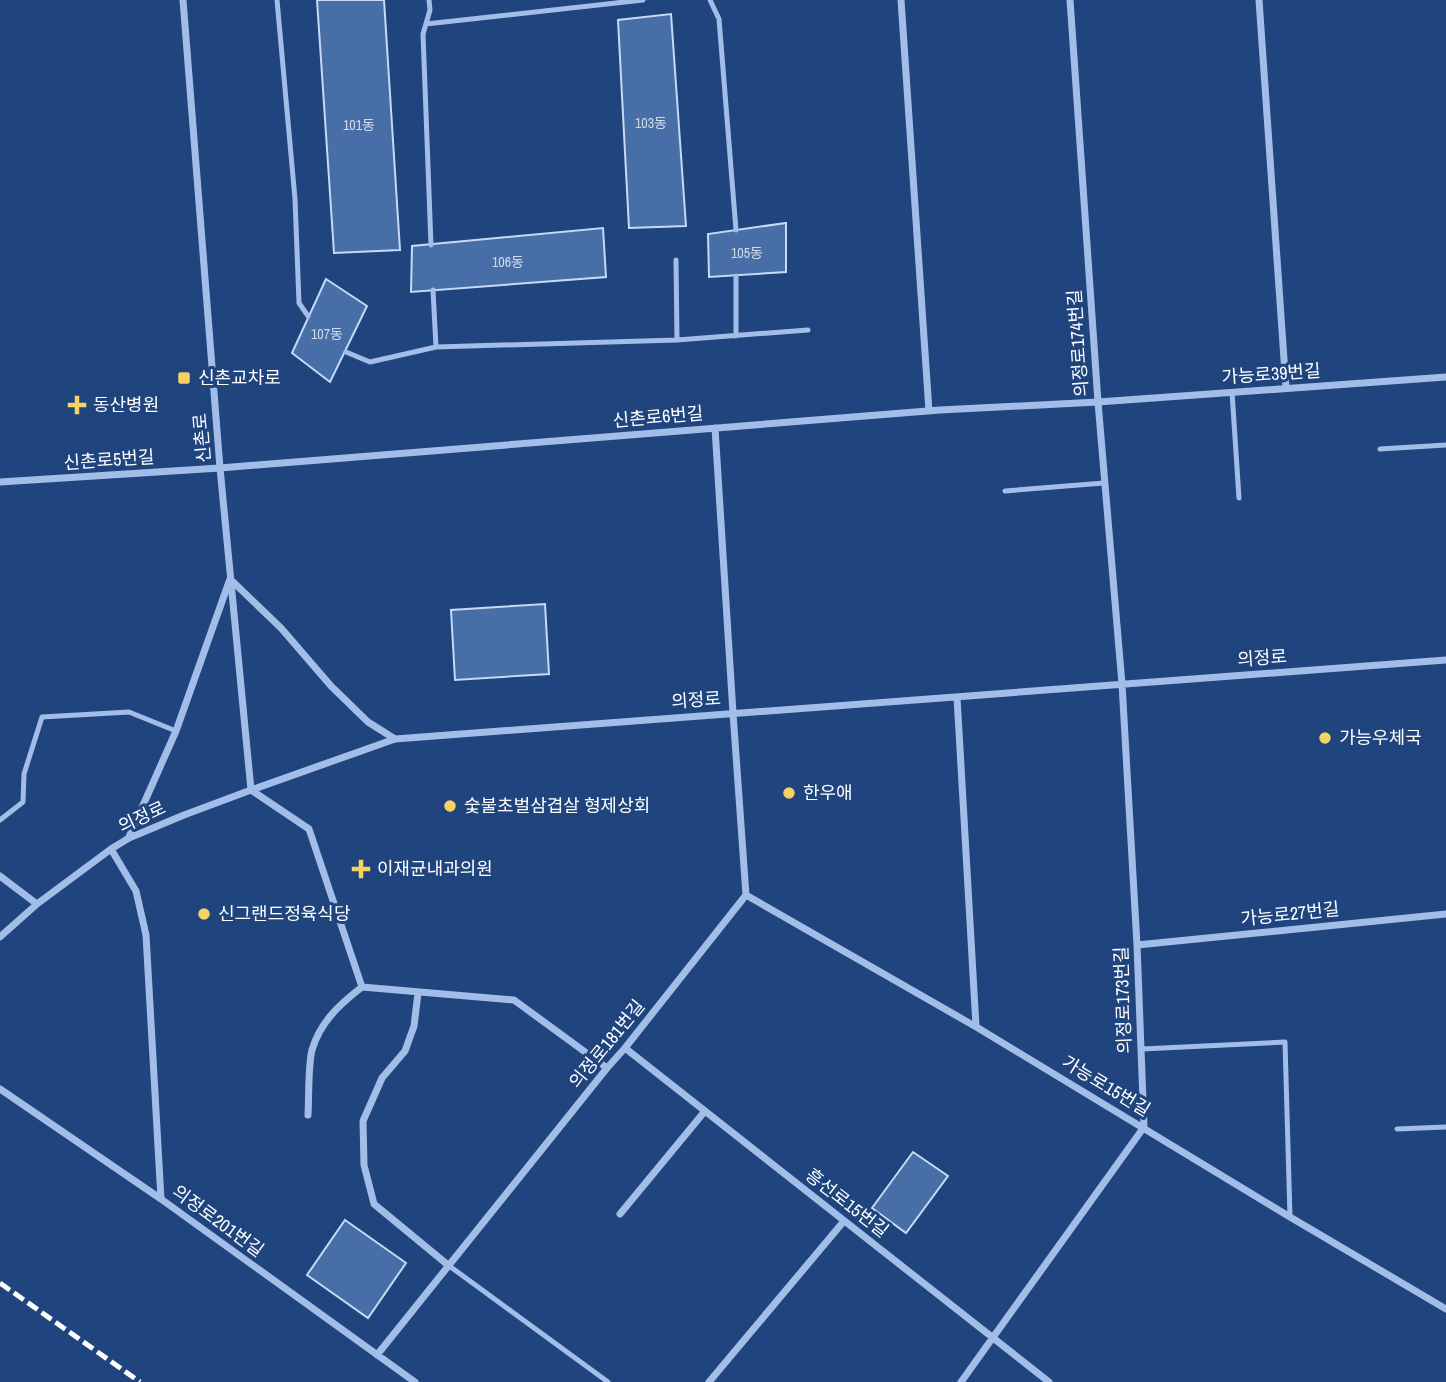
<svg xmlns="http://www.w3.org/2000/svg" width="1446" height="1382" viewBox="0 0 1446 1382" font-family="'Archivo Narrow','Noto Sans KR',sans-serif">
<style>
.building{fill:#476ea7;stroke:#c6d9f6;stroke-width:2}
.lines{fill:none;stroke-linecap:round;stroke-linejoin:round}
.service{stroke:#a2bee8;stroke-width:5}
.minor{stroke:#a2bee8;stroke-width:7}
.rail{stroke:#fff;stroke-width:5;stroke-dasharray:12 5;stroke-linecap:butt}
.poi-dot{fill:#f6d262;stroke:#1f447e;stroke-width:2.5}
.labels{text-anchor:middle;stroke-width:6;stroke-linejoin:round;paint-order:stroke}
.number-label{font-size:14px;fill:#d1dbe9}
.street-label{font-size:18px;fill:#fff;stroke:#1f447e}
.poi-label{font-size:18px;fill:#fff;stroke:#1f447e;text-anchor:start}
</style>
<rect width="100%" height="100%" fill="#1f447e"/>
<path class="building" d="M317,0H384L400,250L334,253Z
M671,14L686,226L629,228L618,20Z
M786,223V272L709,277L708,234Z
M603,228L606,277L411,292L412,246Z
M326,279L367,306L330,382L292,353Z
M545,604L549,674L455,680L451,610Z
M913,1152L948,1176L906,1233L872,1208Z
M345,1220L406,1263L368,1318L307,1275Z"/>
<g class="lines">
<path class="service" d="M277,0L295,199L299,303L308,316
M429,0L430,10L423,34L431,245
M710,0L719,19L736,230
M426,24L643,0
M676,260L677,340
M736,276V336
M433,290L436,347
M346,352L370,362L436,347L677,340L808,330
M1232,392L1239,498
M1380,449L1446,445
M1005,491L1104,483
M0,820L23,802L24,774L42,717L129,712L176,731
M1142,1049L1285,1042L1290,1217
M1397,1129L1446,1127
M448,1265L608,1382"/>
<path class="minor" d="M183,0L220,468L251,790
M901,0L929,411
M1259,0L1286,388
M0,482L220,468L940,410L1098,402L1446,377
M957,697L976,1026
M251,790L309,829L362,987L514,1000L607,1068
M129,837L176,731L230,579L281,628L331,686L368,722L395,739
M111,849L136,891L146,935L161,1199
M0,876L37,904
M746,895L978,1028L1290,1217L1446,1309
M0,937L37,904L111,849L129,838L184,815L251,790L395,739L1446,660
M1137,945L1446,914
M418,993L414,1026L405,1051L382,1078L363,1121L364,1165L374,1204L448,1265
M625,1048L1049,1382
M0,1089L161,1199L415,1382
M308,1115C309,1098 308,1065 312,1050C320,1022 340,1004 362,987
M620,1214L705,1111
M377,1355L607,1068L625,1048L746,895L733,713L715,428
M709,1382L844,1221
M961,1382L1144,1127L1137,945L1122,684L1098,402L1070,0"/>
<path class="rail" d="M0,1283L140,1382"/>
</g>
<g class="poi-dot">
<rect x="177" y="371" width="14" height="14" rx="3.5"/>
<path d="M73.5 394.5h7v7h7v7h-7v7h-7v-7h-7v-7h7z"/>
<circle cx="1325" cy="738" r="7"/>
<circle cx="789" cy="793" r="7"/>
<circle cx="450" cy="806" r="7"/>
<path d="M357.5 858.5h7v7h7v7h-7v7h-7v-7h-7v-7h7z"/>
<circle cx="204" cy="914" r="7"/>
</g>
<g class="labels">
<g class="number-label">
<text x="651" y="128">103동</text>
<text x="359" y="130">101동</text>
<text x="747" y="258">105동</text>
<text x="508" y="267">106동</text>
<text x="327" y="339">107동</text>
</g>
<g class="street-label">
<text transform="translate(1078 343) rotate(-94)" y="6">의정로174번길</text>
<text transform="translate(1271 374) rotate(-4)" y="6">가능로39번길</text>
<text transform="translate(658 417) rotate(-5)" y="6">신촌로6번길</text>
<text transform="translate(202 438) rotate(-95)" y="6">신촌로</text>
<text transform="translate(109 460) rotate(-4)" y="6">신촌로5번길</text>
<text transform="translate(1262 658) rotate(-4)" y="6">의정로</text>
<text transform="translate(696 700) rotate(-4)" y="6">의정로</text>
<text transform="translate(142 817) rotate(-25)" y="6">의정로</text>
<text transform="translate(1290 914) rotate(-6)" y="6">가능로27번길</text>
<text transform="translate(1123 1000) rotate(-92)" y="6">의정로173번길</text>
<text transform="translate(607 1044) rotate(-51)" y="6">의정로181번길</text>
<text transform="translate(1106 1086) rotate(31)" y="6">가능로15번길</text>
<text transform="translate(847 1203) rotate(38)" y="6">흥선로15번길</text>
<text transform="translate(218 1221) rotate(36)" y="6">의정로201번길</text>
</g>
<g class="poi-label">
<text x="198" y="384">신촌교차로</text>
<text x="93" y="411">동산병원</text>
<text x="1339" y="744">가능우체국</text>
<text x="803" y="799">한우애</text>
<text x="464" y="812">숯불초벌삼겹살 형제상회</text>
<text x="377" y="875">이재균내과의원</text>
<text x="218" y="920">신그랜드정육식당</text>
</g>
</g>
</svg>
